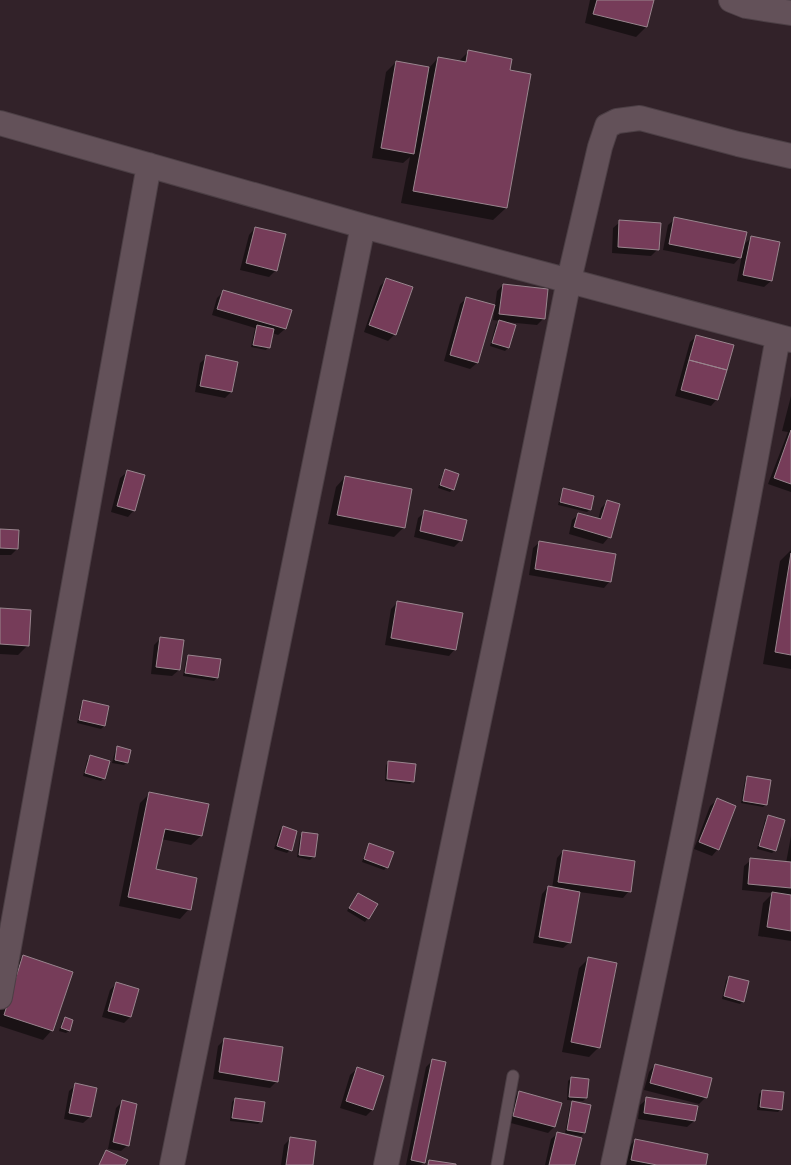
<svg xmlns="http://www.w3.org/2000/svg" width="791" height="1165" viewBox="0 0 791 1165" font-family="'Asap Condensed',sans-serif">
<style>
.shadow{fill:#0007}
.building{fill:#763c59;stroke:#99858e}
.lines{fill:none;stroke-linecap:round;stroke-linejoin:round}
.service-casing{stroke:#4c3f45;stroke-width:13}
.minor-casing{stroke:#4c3f45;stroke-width:26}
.service{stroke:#635159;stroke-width:11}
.minor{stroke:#635159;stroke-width:24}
</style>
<rect width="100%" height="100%" fill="#322229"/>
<path class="shadow" d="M590,0H653L646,27L636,37L585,23Z
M468,52L508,71L506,208L493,220L401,203L410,157L403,163L372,158L386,72L396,62L429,68L438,58L458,62Z
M675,219L742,246L751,238L778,243L771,281L764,287L737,281L742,255L734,264L663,250L668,225Z
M620,222L658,249L651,256L612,253L613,228Z
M255,228L276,270L269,277L240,270L249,235Z
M386,280L395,334L388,341L364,332L380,286Z
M503,285L543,319L537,325L506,322L508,348L505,351L490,346L496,324L500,321L493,320L497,291Z
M223,292L285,329L278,335L272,333L268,347L266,350L251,347L255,328L212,315L217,298Z
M467,298L493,306L477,363L470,369L444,361L460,304Z
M697,336L717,399L711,406L675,396L690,342Z
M207,357L231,392L225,398L195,392L200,363Z
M791,396V492L768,484L788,432L782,431Z
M446,471L453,489L450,492L438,488L443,473Z
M127,472L134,510L128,517L111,512L120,478Z
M345,477L404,527L394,537L328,524L336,487Z
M564,490L590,509L587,512L558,505L561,493Z
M608,501L609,537L603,544L569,534L572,520L579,514L598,520L601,508Z
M425,512L465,521L460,541L454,547L414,537L418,518Z
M0,530L17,549L11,555H0Z
M540,542L610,581L604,588L529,575L533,548Z
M791,550V669L763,664L780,561Z
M398,602L455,649L449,656L385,645L391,609Z
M0,609L28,645L18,655L0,654Z
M161,638L179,670L172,676L151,674L154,645Z
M188,656L217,678L214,681L183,676L186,659Z
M84,702L104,726L101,729L77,723L81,705Z
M118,748L127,762L124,765L112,763L115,751Z
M90,757L104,778L101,781L83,776L87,760Z
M389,762L413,781L410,784L385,781L386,765Z
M748,777L766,804L763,807L741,803L745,780Z
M149,794L201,836L191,845L161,839L155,870L189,909L180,919L119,906L140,803Z
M717,800L718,849L712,856L694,849L710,806Z
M768,817L775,850L772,853L757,849L765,820Z
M283,827L290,850L287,853L274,849L280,830Z
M303,833L313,857L310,860L297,857L300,836Z
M791,836V941L758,936L763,903L773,893L742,890L744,866L751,860L786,863Z
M370,845L387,867L384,870L362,862L367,848Z
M563,851L629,891L623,898L579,892L570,942L563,948L533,943L542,894L548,887L552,888L557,858Z
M358,894L376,905L365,922L347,911Z
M23,957L52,1030L43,1040L0,1026V1009L13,966Z
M589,958L599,1047L589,1057L562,1052L579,968Z
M729,977L743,1001L740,1004L722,999L726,980Z
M116,984L130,1017L124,1023L102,1017L110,990Z
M65,1018L72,1020L69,1031L66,1033L59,1031L62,1021Z
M225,1039L277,1081L270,1088L213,1079L218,1046Z
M432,1061L424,1162L421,1165H406L426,1067Z
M655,1065L706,1097L699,1104L644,1090L649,1072Z
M357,1069L372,1110L366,1116L340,1108L350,1075Z
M571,1078L586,1098L583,1101L567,1100L568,1081Z
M76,1085L90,1117L83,1123L64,1119L69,1091Z
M762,1091L781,1109L778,1112L757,1110L759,1094Z
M519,1093L560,1104L554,1127L548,1133L507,1122L513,1099Z
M235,1099L261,1121L258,1124L230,1121L232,1102Z
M647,1099L694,1121L687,1127L638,1119L640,1105Z
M122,1102L128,1145L121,1151L108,1149L116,1108Z
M573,1103L584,1133L581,1136L565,1133L570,1106Z
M558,1133L574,1165H545L551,1139Z
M290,1139L312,1165H281L284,1145Z
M635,1140L705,1165H625L629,1147Z"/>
<path class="building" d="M597,0H654L647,27L593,14Z
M468,50L512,59L510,70L531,74L507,208L413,191L438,57L466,62Z
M396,61L429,67L414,154L381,148Z
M674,217L747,232L741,258L669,244Z
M619,220L661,223L659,250L618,247Z
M255,227L286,234L277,271L246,263Z
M751,236L780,242L772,281L743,275Z
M386,278L413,287L396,335L369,325Z
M503,284L548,289L545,319L499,314Z
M223,290L292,310L286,329L217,309Z
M466,297L495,305L478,363L450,355Z
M499,320L516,325L509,348L492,343Z
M257,325L274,329L270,348L253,345Z
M696,335L734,345L727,370L689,360Z
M206,355L238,362L232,392L200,386Z
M689,360L727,370L718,400L681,390Z
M791,430V484L774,478Z
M445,469L459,474L454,490L440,485Z
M127,470L145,475L135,511L117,506Z
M345,476L412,489L405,528L337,515Z
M563,488L594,496L591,510L560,502Z
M607,500L620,504L611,538L574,527L578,513L601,519Z
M424,510L467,520L462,541L420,531Z
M0,529L19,530L18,549L0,548Z
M539,541L616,554L611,582L535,569Z
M791,553V655L775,652Z
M397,601L463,613L456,650L391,638Z
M0,608L31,610L29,646L0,644Z
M160,637L184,640L180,670L156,667Z
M188,655L221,659L218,678L185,673Z
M83,700L109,706L105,726L79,720Z
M117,746L131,750L128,763L115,760Z
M90,755L110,761L105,779L85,773Z
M388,761L416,764L414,782L387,779Z
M747,776L771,780L767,805L743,801Z
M149,792L209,804L202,836L165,829L156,869L197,878L191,910L128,897Z
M717,798L736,806L719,850L699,842Z
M768,815L785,820L776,851L759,846Z
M283,826L297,831L292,851L277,846Z
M302,832L318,834L315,857L299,855Z
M369,843L394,852L388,868L364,859Z
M563,850L635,861L631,892L558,882Z
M750,858L791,862V888L748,884Z
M548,886L580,892L571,943L539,937Z
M772,892L791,895V931L767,927Z
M358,893L378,904L369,919L349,908Z
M23,955L73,972L53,1031L4,1015Z
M588,957L617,963L600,1048L571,1042Z
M729,976L749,981L744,1002L724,996Z
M116,982L139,989L131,1017L108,1011Z
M65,1017L73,1020L70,1031L61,1028Z
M224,1038L283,1047L278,1082L219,1072Z
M432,1059L446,1062L425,1163L411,1160Z
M655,1064L712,1078L707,1098L650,1083Z
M357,1067L384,1076L373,1110L346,1101Z
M571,1077L589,1079L587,1098L569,1097Z
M75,1083L97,1088L91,1117L69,1113Z
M762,1090L784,1092L782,1110L760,1107Z
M519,1091L562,1103L555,1127L513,1116Z
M646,1097L698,1106L695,1121L644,1113Z
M235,1098L265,1102L262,1122L232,1118Z
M122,1100L137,1104L129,1146L113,1142Z
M572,1101L591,1105L585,1133L567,1130Z
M557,1132L582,1138L575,1165H549Z
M290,1137L316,1141L313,1165H286Z
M635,1139L708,1154L706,1165H657L631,1160Z
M106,1150L128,1160L125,1165H99Z
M429,1160L456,1164V1165H428Z"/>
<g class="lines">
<g class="service-casing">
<path id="service" d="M497,1165L513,1076"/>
</g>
<g class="minor-casing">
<path id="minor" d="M731,0L746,6L791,13
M0,123L363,226L791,340
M0,997L149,165
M172,1165L363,226
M386,1165L501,615L569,280L600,147L607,126L617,121L640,118L738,144L791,156
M613,1165C674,890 728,614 778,337"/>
</g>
<use href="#service" class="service"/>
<use href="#minor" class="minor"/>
</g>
</svg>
